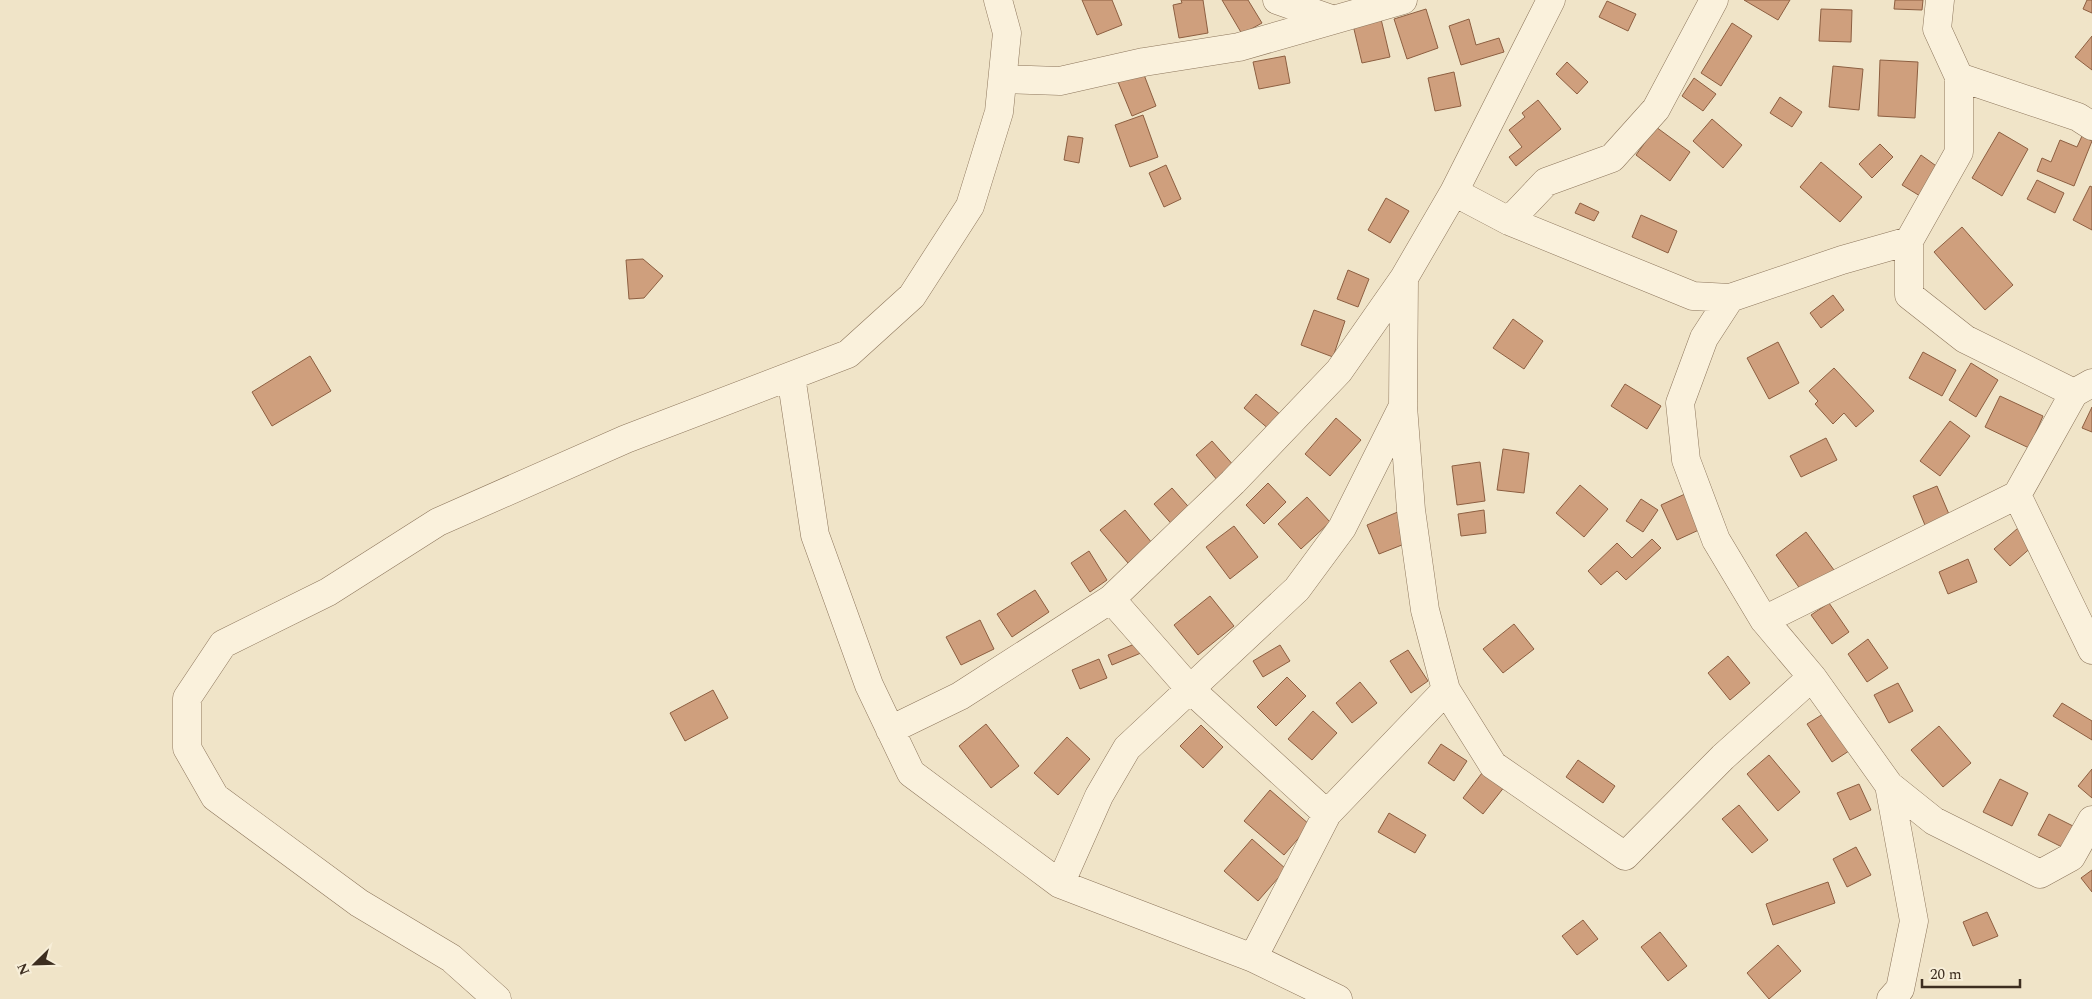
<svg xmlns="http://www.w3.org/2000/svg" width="2092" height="999" viewBox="0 0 2092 999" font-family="Spectral,serif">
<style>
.building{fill:#cf9f7d;stroke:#8d5f41}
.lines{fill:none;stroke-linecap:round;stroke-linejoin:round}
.minor-casing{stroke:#8d765c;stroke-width:29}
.minor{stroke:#faf1dc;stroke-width:28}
</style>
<rect width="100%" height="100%" fill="#f0e4c8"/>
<path class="building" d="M1082,0H1112L1122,25L1097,35Z
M1181,0H1203L1208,33L1179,38L1173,5L1182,3Z
M1222,0H1248L1262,23L1242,34Z
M1744,0H1790L1778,20Z
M1895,0H1923L1922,10L1894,9Z
M2087,0H2092V13L2083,9Z
M1607,1L1636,14L1628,31L1599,17Z
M1426,9L1438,48L1407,59L1394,19Z
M1821,9L1852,10L1851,42L1819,41Z
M1381,19L1390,57L1362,63L1353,25Z
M1469,19L1476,45L1499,38L1504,52L1461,65L1449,26Z
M1732,23L1752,36L1721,86L1701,73Z
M2092,36V70L2075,57Z
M1285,56L1290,83L1259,89L1253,62Z
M1880,60L1918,62L1915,118L1878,116Z
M1567,62L1588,82L1577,94L1556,74Z
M1833,66L1863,69L1859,110L1829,107Z
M1141,67L1156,106L1132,116L1116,77Z
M1454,72L1461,106L1435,111L1428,78Z
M1694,78L1716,94L1703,111L1682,96Z
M1780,97L1802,112L1792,127L1770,113Z
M1538,100L1561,129L1516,166L1509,157L1522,147L1509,130L1525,117L1522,113Z
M1143,115L1158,157L1130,167L1115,125Z
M1712,119L1742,145L1723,168L1693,141Z
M1656,127L1690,152L1670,181L1636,155Z
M1999,132L2028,149L2002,196L1972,178Z
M1068,136L1083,138L1079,163L1064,160Z
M2082,136L2092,141L2074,186L2037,171L2042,158L2051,162L2060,140L2077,147Z
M1880,144L1893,157L1872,178L1859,164Z
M1921,155L1939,168L1920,196L1902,185Z
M1821,162L1862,197L1840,222L1800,187Z
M1166,165L1181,199L1164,207L1149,173Z
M2037,180L2064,193L2055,213L2027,199Z
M2090,186L2092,187V230L2073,220Z
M1386,198L1409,211L1390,243L1368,230Z
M1580,203L1599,212L1594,221L1575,213Z
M1641,215L1677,231L1668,253L1632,237Z
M1962,227L2013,285L1985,310L1934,252Z
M643,259L663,276L644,298L629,299L626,260Z
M1348,270L1369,279L1358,307L1337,299Z
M1833,295L1844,310L1821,328L1810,313Z
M1314,310L1345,321L1333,357L1301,345Z
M1513,319L1543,341L1524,369L1493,348Z
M1778,342L1799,383L1769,399L1747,358Z
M1923,352L1956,370L1942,396L1909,378Z
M310,356L331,391L272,426L252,392Z
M1971,363L1998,380L1976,417L1949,400Z
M1834,368L1874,411L1856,427L1844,413L1833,424L1815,404L1818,401L1809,391Z
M1625,384L1661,406L1647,429L1611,406Z
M1256,394L1282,416L1270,430L1244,408Z
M2000,396L2043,416L2029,448L1985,427Z
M2092,407V432L2082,428Z
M1336,418L1361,440L1330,476L1305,454Z
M1950,421L1970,436L1940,476L1920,461Z
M1826,438L1837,460L1801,477L1790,456Z
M1212,441L1235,467L1218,481L1196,455Z
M1503,449L1529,453L1524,493L1497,490Z
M1480,462L1485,501L1457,505L1452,466Z
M1268,483L1286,502L1264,524L1246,505Z
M1580,485L1608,509L1584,537L1556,513Z
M1937,486L1951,519L1927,530L1913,496Z
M1172,488L1194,513L1176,529L1154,504Z
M1685,494L1701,529L1677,540L1661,505Z
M1307,497L1330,522L1301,549L1278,524Z
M1641,499L1658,510L1643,532L1626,521Z
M1125,510L1152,543L1128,563L1100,530Z
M1484,510L1486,533L1461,536L1458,514Z
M1400,511L1412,541L1379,554L1367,525Z
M1234,526L1258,557L1230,579L1206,547Z
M2018,528L2034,545L2010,566L1994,549Z
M1806,532L1834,570L1803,593L1776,555Z
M1652,539L1661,548L1626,580L1617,571L1601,585L1588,571L1617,543L1632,558Z
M1089,551L1107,580L1090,592L1071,563Z
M1968,559L1977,582L1948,594L1939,572Z
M1035,590L1049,612L1012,637L997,614Z
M1210,596L1234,626L1198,655L1174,625Z
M1829,603L1849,632L1832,644L1811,615Z
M980,620L994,649L961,665L946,637Z
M1514,624L1534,649L1503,673L1483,649Z
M1868,639L1888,668L1867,682L1848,654Z
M1137,643L1141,653L1112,665L1108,655Z
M1280,645L1290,661L1263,677L1253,661Z
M1408,650L1428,681L1411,693L1390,661Z
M1728,656L1750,683L1730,700L1708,673Z
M1099,659L1107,678L1080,689L1072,670Z
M1287,677L1306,696L1276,726L1257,707Z
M1360,682L1377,703L1352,723L1336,703Z
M1898,683L1913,711L1889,723L1874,695Z
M713,690L728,718L685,741L670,713Z
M2062,703L2092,721V740L2053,716Z
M1313,711L1337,733L1312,760L1288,739Z
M1828,711L1852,749L1832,762L1807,724Z
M986,724L1019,766L991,788L959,746Z
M1201,725L1223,747L1203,768L1180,746Z
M1939,726L1971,763L1943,787L1911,750Z
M1067,737L1090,759L1058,795L1034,773Z
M1441,744L1467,761L1454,781L1428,763Z
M1769,755L1800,792L1778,811L1747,774Z
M1578,760L1615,786L1603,803L1566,777Z
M1485,769L1505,786L1483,814L1463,798Z
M2092,769V798L2078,786Z
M2000,779L2028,793L2012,826L1983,812Z
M1859,784L1871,810L1850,820L1837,793Z
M1270,790L1310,825L1284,855L1244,821Z
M1739,805L1768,840L1752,853L1722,819Z
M1389,813L1426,835L1415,853L1378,832Z
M2049,814L2075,827L2064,848L2038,835Z
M1252,839L1286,869L1258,901L1224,871Z
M1856,847L1871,875L1847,887L1833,859Z
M2092,870V892L2081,878Z
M1828,882L1835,903L1773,925L1766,904Z
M1987,912L1998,936L1973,946L1963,922Z
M1583,920L1598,939L1577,955L1562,936Z
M1660,932L1687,966L1668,981L1641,947Z
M1778,945L1801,971L1769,999L1747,973Z"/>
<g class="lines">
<g class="minor-casing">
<path id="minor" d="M1277,0L1331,19
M1940,0L1937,29L1959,77V152L1909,241V295L1965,339L2074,393
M1959,77L2078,117L2092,126
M1003,79L1060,81L1144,62L1239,47L1403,0
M1454,192L1509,221L1693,296L1730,298L1842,260L1909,241
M1509,221L1546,182L1612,158L1656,109L1714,0
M1404,278L1403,406L1411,510L1425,610L1446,690L1493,765L1625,856L1723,757L1812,677
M1730,298L1704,338L1680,403L1686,460L1716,540L1764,620L1812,677L1889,785L1934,821L2040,874L2071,857L2092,820
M791,376L815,535L869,685L911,773L1060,884L1253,958L1338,999
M2017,495L2092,650
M1111,599L1190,689L1327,814L1446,690
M1764,620L2017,495L2074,393L2092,383
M890,730L960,696L1111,599L1233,482L1339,371L1404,278L1454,192L1551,0
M1889,785L1914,921L1900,989L1891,999
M1060,884L1099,796L1127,748L1297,589L1342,528L1403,406
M1253,958L1327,814
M497,999L451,958L359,903L215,797L187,748V698L223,644L328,592L438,522L626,439L848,354L912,296L970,206L999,112L1007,33L998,0"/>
</g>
<use href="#minor" class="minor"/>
</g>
<g transform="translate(35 964) rotate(247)" stroke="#f7eed8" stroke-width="4" paint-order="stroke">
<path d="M0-4L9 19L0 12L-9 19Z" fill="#3d2e20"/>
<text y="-8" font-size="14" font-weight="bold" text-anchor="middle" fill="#3d2e20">N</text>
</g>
<path d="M1922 979v8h98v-8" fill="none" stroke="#3d2e20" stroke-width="2.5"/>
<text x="1930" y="979" font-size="15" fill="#3d2e20" stroke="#f7eed8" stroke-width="4" paint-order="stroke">20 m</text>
</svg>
